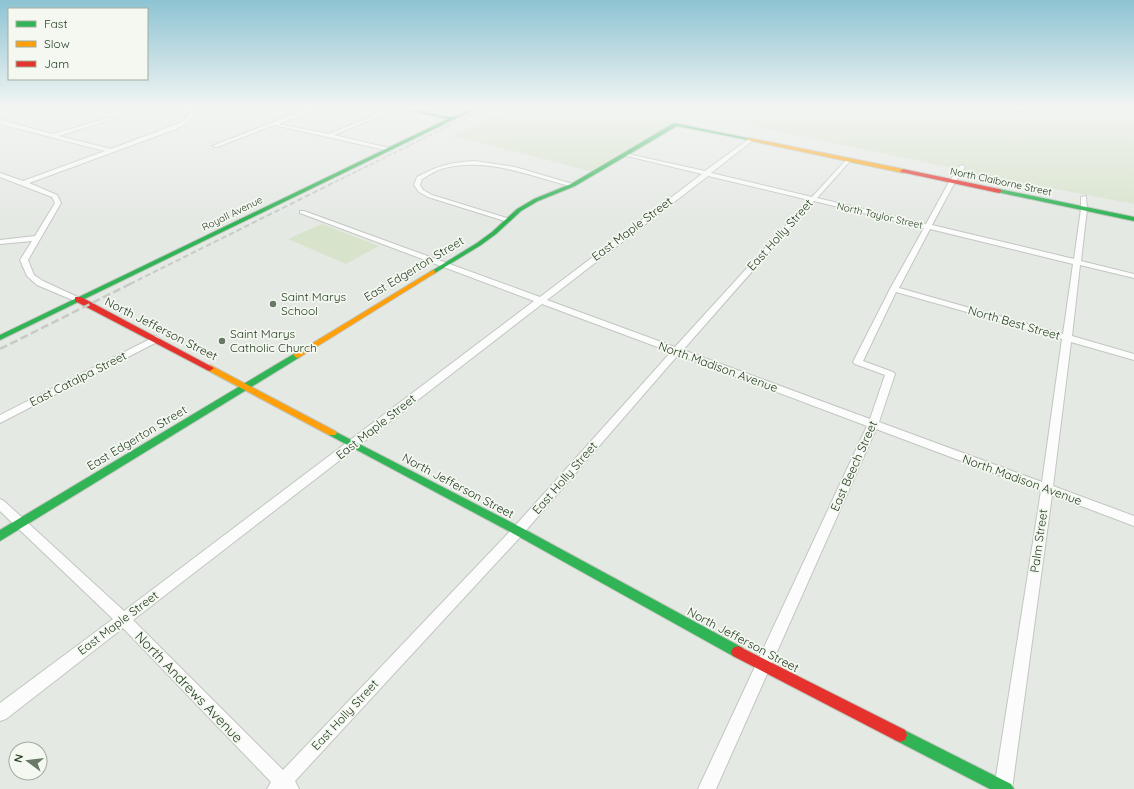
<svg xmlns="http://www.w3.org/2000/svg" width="1134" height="789" viewBox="0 0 1134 789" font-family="Quicksand,sans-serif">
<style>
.green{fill:#d8e3cc}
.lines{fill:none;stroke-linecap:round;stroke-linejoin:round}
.street-casing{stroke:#c2c6c1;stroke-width:2}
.fast-casing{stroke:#c0c5bd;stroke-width:2}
.slow-casing{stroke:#c0c5bd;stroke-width:2}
.jam-casing{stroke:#c0c5bd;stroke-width:2}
.street{fill:#fbfcfb;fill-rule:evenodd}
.fast{fill:#30b455;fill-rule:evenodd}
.slow{fill:#ff9f0a;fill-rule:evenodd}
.jam{fill:#e5322d;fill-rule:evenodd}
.rail-far2{stroke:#c7cac6;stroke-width:1.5;stroke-dasharray:4.5 2;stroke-linecap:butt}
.rail-far1{stroke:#c7cac6;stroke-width:2;stroke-dasharray:5.5 3;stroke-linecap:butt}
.rail{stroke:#c7cac6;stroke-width:2.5;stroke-dasharray:8 3.5;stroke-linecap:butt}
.poi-dot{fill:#687965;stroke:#f4f8f1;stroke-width:1.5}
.labels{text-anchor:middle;stroke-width:3.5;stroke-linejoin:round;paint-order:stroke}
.far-street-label{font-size:10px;fill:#243d21;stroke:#f4f8f1}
.street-label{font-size:12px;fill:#243d21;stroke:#f4f8f1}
.poi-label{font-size:12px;fill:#243d21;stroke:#f4f8f1;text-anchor:start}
.near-street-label{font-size:14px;fill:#243d21;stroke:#f4f8f1}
</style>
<rect width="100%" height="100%" fill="#e5e9e4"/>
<path class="green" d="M512,108H1134V204L1019,182L723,120L686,115L593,172L454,136Z
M322,224L379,246L346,264L288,239Z"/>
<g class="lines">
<g class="street-casing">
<path id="street" d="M188,108H192L193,116L186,124L176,129L29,183L57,195L61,203L28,260L34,275L43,281L82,299L78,301H75L37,285L27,276L20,260L32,241L0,244V240L35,236L55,203L52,197L0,177V173L23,181L105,151L0,124V120L53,134L113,117V119L59,136L111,149L182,122L188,116Z
M310,108H317L279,124L329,134L392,108H398L334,135L393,149L390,151L274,125L217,147L212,146Z
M750,138L753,140L752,141L711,173L812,197L848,158L850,159V161L817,198L926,224L949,182L960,166L962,165L965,167L955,182L932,225L1074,259L1081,209V197L1086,196L1087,209L1081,261L1134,274V278L1080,265L1072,336L1134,354V360L1071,342L1053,486L1134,516V526L1052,495L1012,789H994L1041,491L876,429L716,789H698L867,426L678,355L522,535L295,781L299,789H267L271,782L123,628L6,719L0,721V703L113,619L0,511V499L4,501L124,611L534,301L300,213V211H304L540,297L702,174L623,155V153L705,171ZM708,176L809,200L675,347L547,300ZM814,201L924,228L890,289L853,362L855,364L885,375L870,419L683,350ZM930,229L1073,264L1063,334L899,288ZM896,292L1062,339L1042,482L879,422L895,374L893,372L863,361ZM542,304L671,352L514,527L283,770L133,620Z
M475,161L515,167L576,185L573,187C530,176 486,156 441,169C434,171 428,176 422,179L420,185L423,190L432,195L510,219V221L508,222L428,197L419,192L414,185L417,177C437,166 452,162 475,161Z
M156,336L160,339L159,341L0,423V415Z"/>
</g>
<g class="fast-casing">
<path id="fast" d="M0,108H9L0,110Z
M400,108C417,108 433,116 450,117C459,118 467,108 477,108L0,340V335L448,119Z
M674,123L751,139L749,140L677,126L575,186L538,201L521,211L496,234L481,245L435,273L433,274L430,272L477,243L492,232L517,209L534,199L571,184Z
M999,189L1134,217V221L997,192V190Z
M297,352L301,355L300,357L0,541V530Z
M332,430L522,528L743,648L745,652L743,656L738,658L733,656L514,534L329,435L327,433L329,431Z
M900,728L1011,784L1014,789H990L895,740L893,735L895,730Z"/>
</g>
<g class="slow-casing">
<path id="slow" d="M749,138L903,169L906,171L903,173L747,140V138Z
M433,270L435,271V273L300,357L297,358L293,355Z
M210,365L335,431L337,433L335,435H329L207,370L206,368Z"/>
</g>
<g class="jam-casing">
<path id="jam" d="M903,169L999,189L1002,191L999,193L901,172L900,171Z
M75,297H81L214,368L210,371L207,370L75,301Z
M738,646L905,730L907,735L905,740L900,742L895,740L733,656L731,652L733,648Z"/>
</g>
<use href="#street" class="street"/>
<use href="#fast" class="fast"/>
<use href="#slow" class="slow"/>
<use href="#jam" class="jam"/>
<path class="rail-far2" d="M329,185L485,108"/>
<path class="rail-far1" d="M130,284L331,184"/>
<path class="rail" d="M0,349L132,283"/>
</g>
<linearGradient id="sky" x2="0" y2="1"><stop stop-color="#8dc3d3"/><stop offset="0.49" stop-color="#f3f5f3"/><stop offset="1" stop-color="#f3f5f3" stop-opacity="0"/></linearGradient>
<rect width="1134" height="219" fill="url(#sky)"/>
<g class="poi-dot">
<circle cx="273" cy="304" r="4"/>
<circle cx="222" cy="341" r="4"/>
</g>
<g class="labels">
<g class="far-street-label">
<text transform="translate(1001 181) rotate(12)" y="4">North Claiborne Street</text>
<text transform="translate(232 213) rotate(-26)" y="4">Royall Avenue</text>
<text transform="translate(880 215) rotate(13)" y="4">North Taylor Street</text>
</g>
<g class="street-label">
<text transform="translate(632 229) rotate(-37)" y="4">East Maple Street</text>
<text transform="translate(780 235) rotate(-48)" y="4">East Holly Street</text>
<text transform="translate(414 269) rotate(-31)" y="4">East Edgerton Street</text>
<text transform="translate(1014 323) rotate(16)" y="4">North Best Street</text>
<text transform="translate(161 329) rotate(27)" y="4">North Jefferson Street</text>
<text transform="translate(718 367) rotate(20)" y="4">North Madison Avenue</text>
<text transform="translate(78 379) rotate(-27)" y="4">East Catalpa Street</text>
<text transform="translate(376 427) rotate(-38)" y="4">East Maple Street</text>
<text transform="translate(137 438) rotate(-31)" y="4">East Edgerton Street</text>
<text transform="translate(854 466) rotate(-66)" y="4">East Beech Street</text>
<text transform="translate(565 478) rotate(-49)" y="4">East Holly Street</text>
<text transform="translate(1022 480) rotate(20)" y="4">North Madison Avenue</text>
<text transform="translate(458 486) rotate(28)" y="4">North Jefferson Street</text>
<text transform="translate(1039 541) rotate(-82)" y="4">Palm Street</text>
<text transform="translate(118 623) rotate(-37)" y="4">East Maple Street</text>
<text transform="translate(743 640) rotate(28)" y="4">North Jefferson Street</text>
<text transform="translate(345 715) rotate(-47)" y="4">East Holly Street</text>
</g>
<g class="poi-label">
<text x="281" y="301">Saint Marys<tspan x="281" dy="14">School</tspan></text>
<text x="230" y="338">Saint Marys<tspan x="230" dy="14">Catholic Church</tspan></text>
</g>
<g class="near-street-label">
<text transform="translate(189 687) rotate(46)" y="5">North Andrews Avenue</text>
</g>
</g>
<rect x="8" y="8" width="140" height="72" fill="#f4f8f1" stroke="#a1ad9e"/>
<rect x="16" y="21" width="20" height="6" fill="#30b455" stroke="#a1ad9e"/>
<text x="44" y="28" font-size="12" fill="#243d21">Fast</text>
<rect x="16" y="41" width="20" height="6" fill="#ff9f0a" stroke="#a1ad9e"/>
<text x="44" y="48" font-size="12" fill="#243d21">Slow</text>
<rect x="16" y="61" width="20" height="6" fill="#e5322d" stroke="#a1ad9e"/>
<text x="44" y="68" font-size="12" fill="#243d21">Jam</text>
<g transform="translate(28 761) rotate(285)"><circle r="19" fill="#f4f8f1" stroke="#a1ad9e"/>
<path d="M0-3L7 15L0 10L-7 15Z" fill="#687965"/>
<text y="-6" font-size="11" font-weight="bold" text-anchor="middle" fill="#243d21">N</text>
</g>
</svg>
